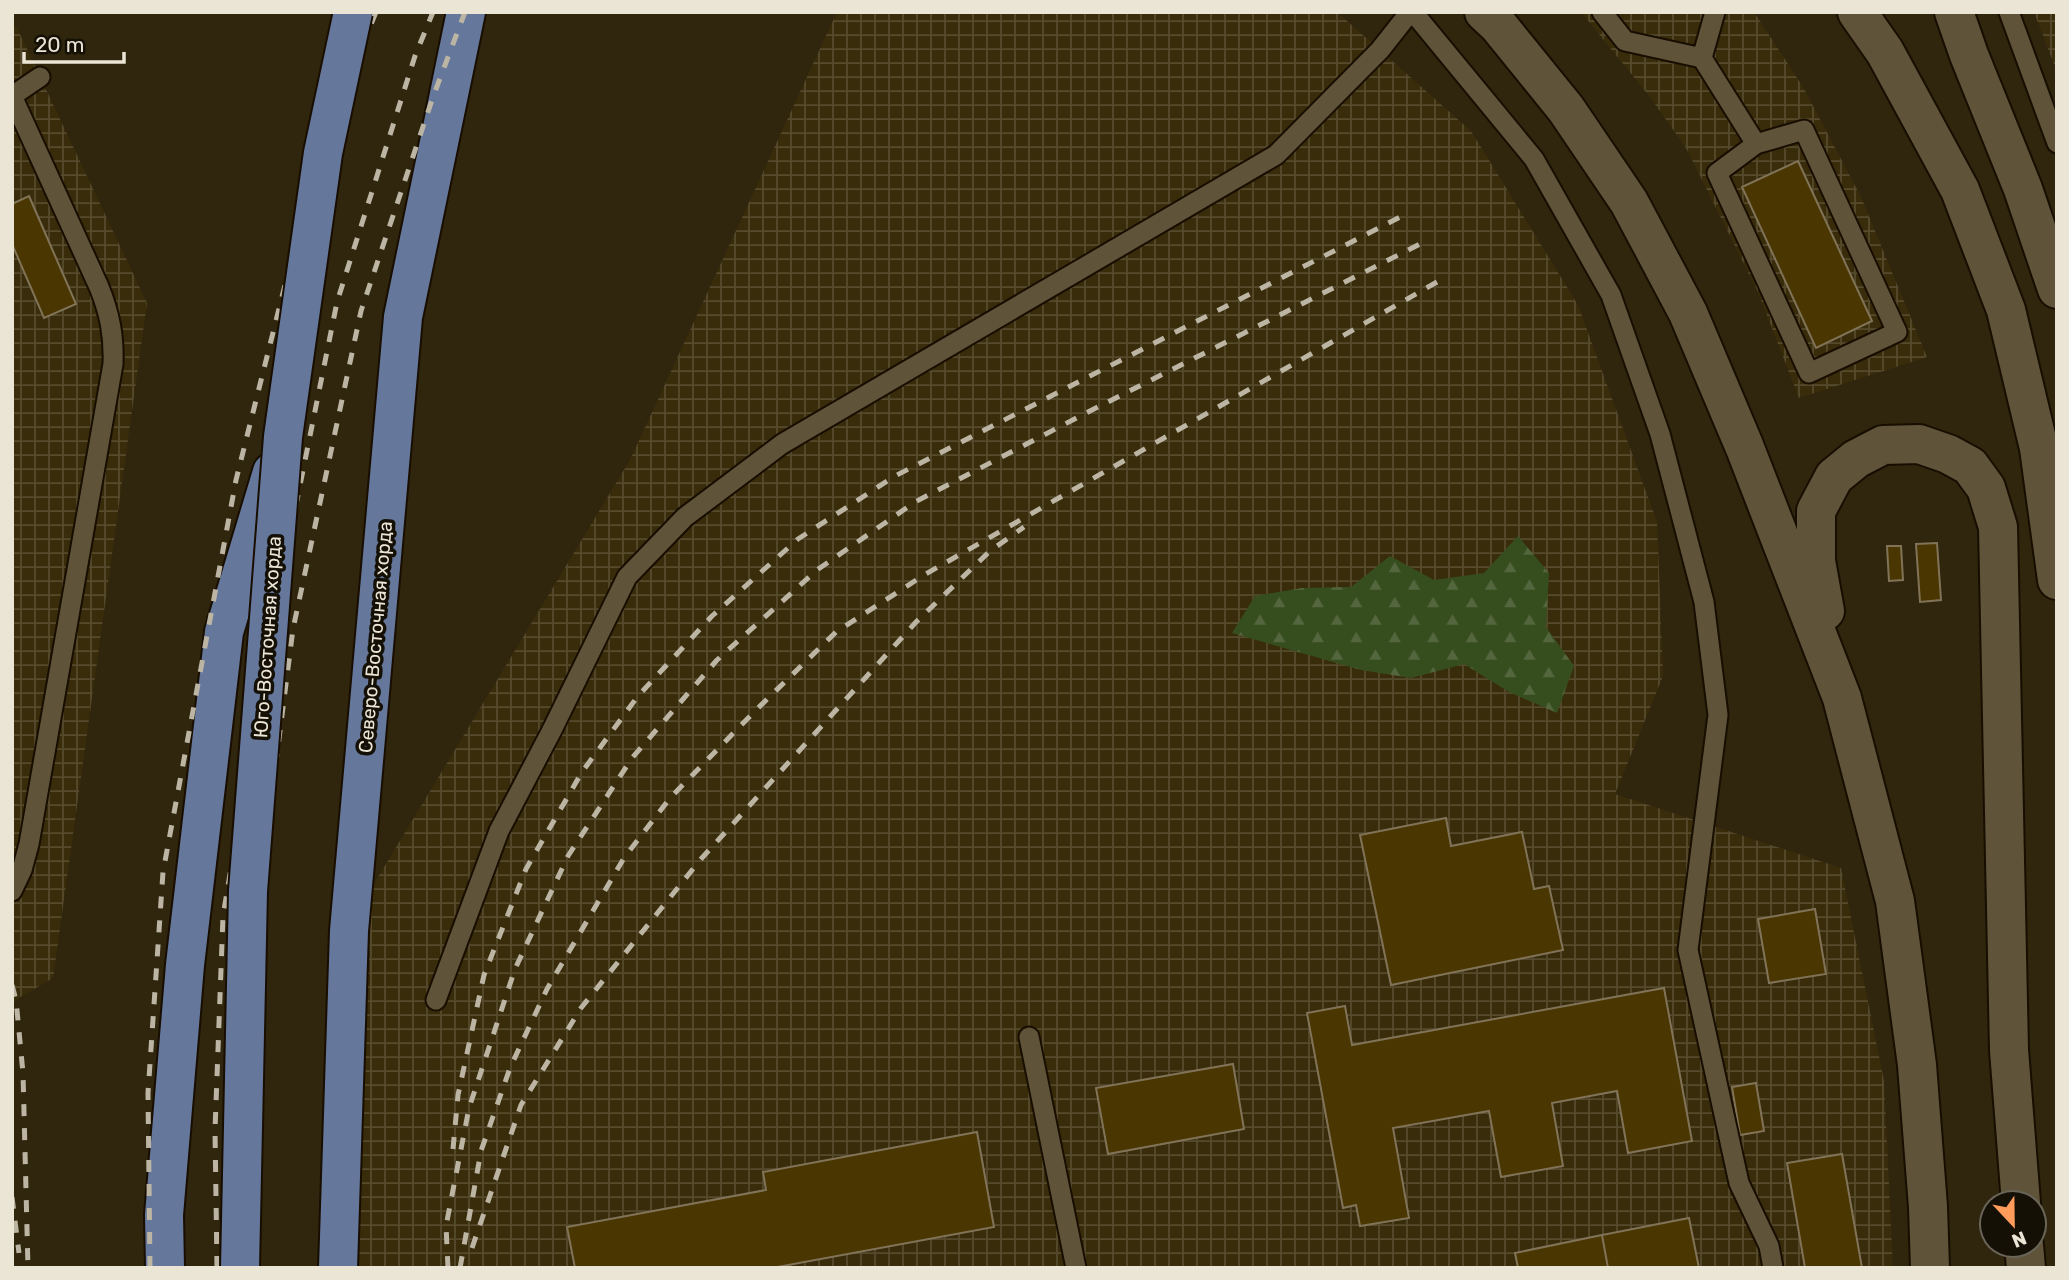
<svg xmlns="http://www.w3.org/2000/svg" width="2069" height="1280" viewBox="0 0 2069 1280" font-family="Rubik,sans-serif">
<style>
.industrial{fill:url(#industrial-grid)}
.forest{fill:url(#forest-firs)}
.building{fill:#4a3600;stroke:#807358;stroke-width:2}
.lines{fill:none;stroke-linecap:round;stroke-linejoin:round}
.service-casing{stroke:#180e00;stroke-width:23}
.secondary-casing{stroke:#180e00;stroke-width:42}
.primary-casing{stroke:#180e00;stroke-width:42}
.service{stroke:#5f543a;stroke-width:19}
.secondary{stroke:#5f543a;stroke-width:38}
.primary{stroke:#66779c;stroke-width:38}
.rail{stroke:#bcb5a4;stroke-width:5;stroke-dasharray:12 12;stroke-linecap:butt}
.primary-bridge-casing{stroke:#180e00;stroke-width:42;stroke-linecap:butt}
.primary-bridge{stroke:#66779c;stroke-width:38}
.labels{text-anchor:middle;stroke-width:7;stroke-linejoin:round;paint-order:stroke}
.street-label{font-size:19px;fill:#ebe5d6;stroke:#141006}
</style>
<defs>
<pattern id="industrial-grid" width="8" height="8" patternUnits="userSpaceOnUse" patternTransform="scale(1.75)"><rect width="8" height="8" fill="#392c0a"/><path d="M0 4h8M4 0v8" fill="none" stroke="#564a2d"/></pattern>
<pattern id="forest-firs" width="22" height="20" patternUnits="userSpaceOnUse" patternTransform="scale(1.75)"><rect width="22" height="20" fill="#364d1e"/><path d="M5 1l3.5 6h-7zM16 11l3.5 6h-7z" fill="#53663e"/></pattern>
</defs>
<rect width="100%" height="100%" fill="#30260d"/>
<path class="industrial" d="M837,12H1172L1174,14L1337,12L1471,131L1578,305L1657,522L1663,676L1615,794L1841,868L1884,1081L1893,1268H338L363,902L630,460Z
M1581,12H1754L1803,87L1861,197L1927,357L1799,398L1758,292L1686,148L1650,97Z
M2034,12H2057V72Z
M12,26H16L147,303L53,978L12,1002Z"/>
<path class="forest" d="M1518,536L1549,573L1546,627L1574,666L1557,713L1509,692L1464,664L1411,678L1361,670L1232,633L1255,596L1302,588L1351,587L1390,556L1434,580L1484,573Z"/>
<path class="building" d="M1798,161L1872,321L1816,348L1742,187Z
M29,196L76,304L44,318L12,244V204Z
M1937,543L1941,600L1920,602L1916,544Z
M1887,546H1901L1903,580L1889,581Z
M1446,818L1451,846L1522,832L1534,889L1549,886L1563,950L1391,985L1360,835Z
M1815,909L1826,974L1769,983L1758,919Z
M1664,988L1692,1141L1628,1153L1617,1091L1552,1103L1563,1166L1501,1177L1489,1111L1393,1128L1409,1218L1360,1226L1356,1205L1343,1208L1307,1013L1345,1006L1352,1045Z
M1233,1064L1244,1129L1108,1154L1096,1088Z
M1756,1083L1764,1131L1740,1135L1732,1087Z
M977,1132L994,1227L772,1268H575L567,1227L766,1190L763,1172Z
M1842,1154L1862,1268H1805L1787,1163Z
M1689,1218L1699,1268H1608L1602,1235Z
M1602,1235L1608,1268H1518L1515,1253Z"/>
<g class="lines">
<g class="service-casing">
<path id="service" d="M1413,12L1534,159L1611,295L1660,434L1704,602L1718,715L1688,950L1739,1183L1769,1246L1773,1268
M1602,12L1625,41L1702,58L1756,144
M2009,12L2057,143
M1702,58L1715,12
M12,96L99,287C110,314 114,336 113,364L29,844L22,870L12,891
M12,96L40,77
M1804,130L1897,332L1809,373L1717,173L1756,144Z
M436,1000L499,831L552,730L627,577L685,517L782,444L1276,155L1380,50L1410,12
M1029,1037L1076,1268"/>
</g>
<g class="secondary-casing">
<path id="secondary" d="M1484,12L1498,25L1566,109L1629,202L1688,313L1745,448L1842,698L1895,901L1917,1065L1928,1207L1930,1268
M1857,12L1885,52L1960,190L2006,310L2039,448L2057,580
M1954,12L1969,55L2023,189L2057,289
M1825,611L1816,561V511L1834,477L1856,459L1883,445L1919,444L1948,454L1970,466L1986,488L1998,527L2009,1050L2021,1203
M2024,1245L2026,1268"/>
</g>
<g class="primary-casing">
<path id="primary" d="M165,1268L164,1215L185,965L224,632L272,472
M338,1268L349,931L403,317L466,12"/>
</g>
<use href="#service" class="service"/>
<use href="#secondary" class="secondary"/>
<use href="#primary" class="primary"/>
<path class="rail" d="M12,985L16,1000L23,1073L28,1268
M453,1149L458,1095L484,975L526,869L582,772L638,696L712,616L798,539L895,476L1408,213
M12,1197L19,1253
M472,1248L521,1105L581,1008L701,859L916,622L990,551L1024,527
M150,1268L148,1093L163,872L236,480L290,265L363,44L376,12
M217,1268L215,1130L223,916L272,624L337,302L415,56L433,12
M249,1268L247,1097L256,919L293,629L361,311L433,97L465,12
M448,1268L446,1226L469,1108L515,969L568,856L632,758L717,660L817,570L915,502L1090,411L1424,242
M460,1268L481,1151L510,1068L547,989L624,858L670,798L755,711L836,632L924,575L1444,278"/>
<g class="primary-bridge-casing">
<path id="primary-bridge" d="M240,1268L248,891L283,437L323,153L353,12"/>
</g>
<use href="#primary-bridge" class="primary-bridge"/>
</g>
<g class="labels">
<g class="street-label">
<text transform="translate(267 637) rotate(-86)" y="7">Юго-Восточная хорда</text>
<text transform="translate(375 637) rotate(-85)" y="7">Северо-Восточная хорда</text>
</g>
</g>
<rect width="2069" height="1280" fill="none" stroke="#ebe5d6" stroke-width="28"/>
<g transform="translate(2013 1224) rotate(158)"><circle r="33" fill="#141006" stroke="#6a6559" stroke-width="2"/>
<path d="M0-5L12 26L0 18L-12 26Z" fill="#ff9b5b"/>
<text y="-10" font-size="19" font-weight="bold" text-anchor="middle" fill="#ebe5d6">N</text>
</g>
<path d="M24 52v10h100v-10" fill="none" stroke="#ebe5d6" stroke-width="3.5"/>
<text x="35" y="52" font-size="21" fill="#ebe5d6" stroke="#141006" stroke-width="5" paint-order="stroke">20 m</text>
</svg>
